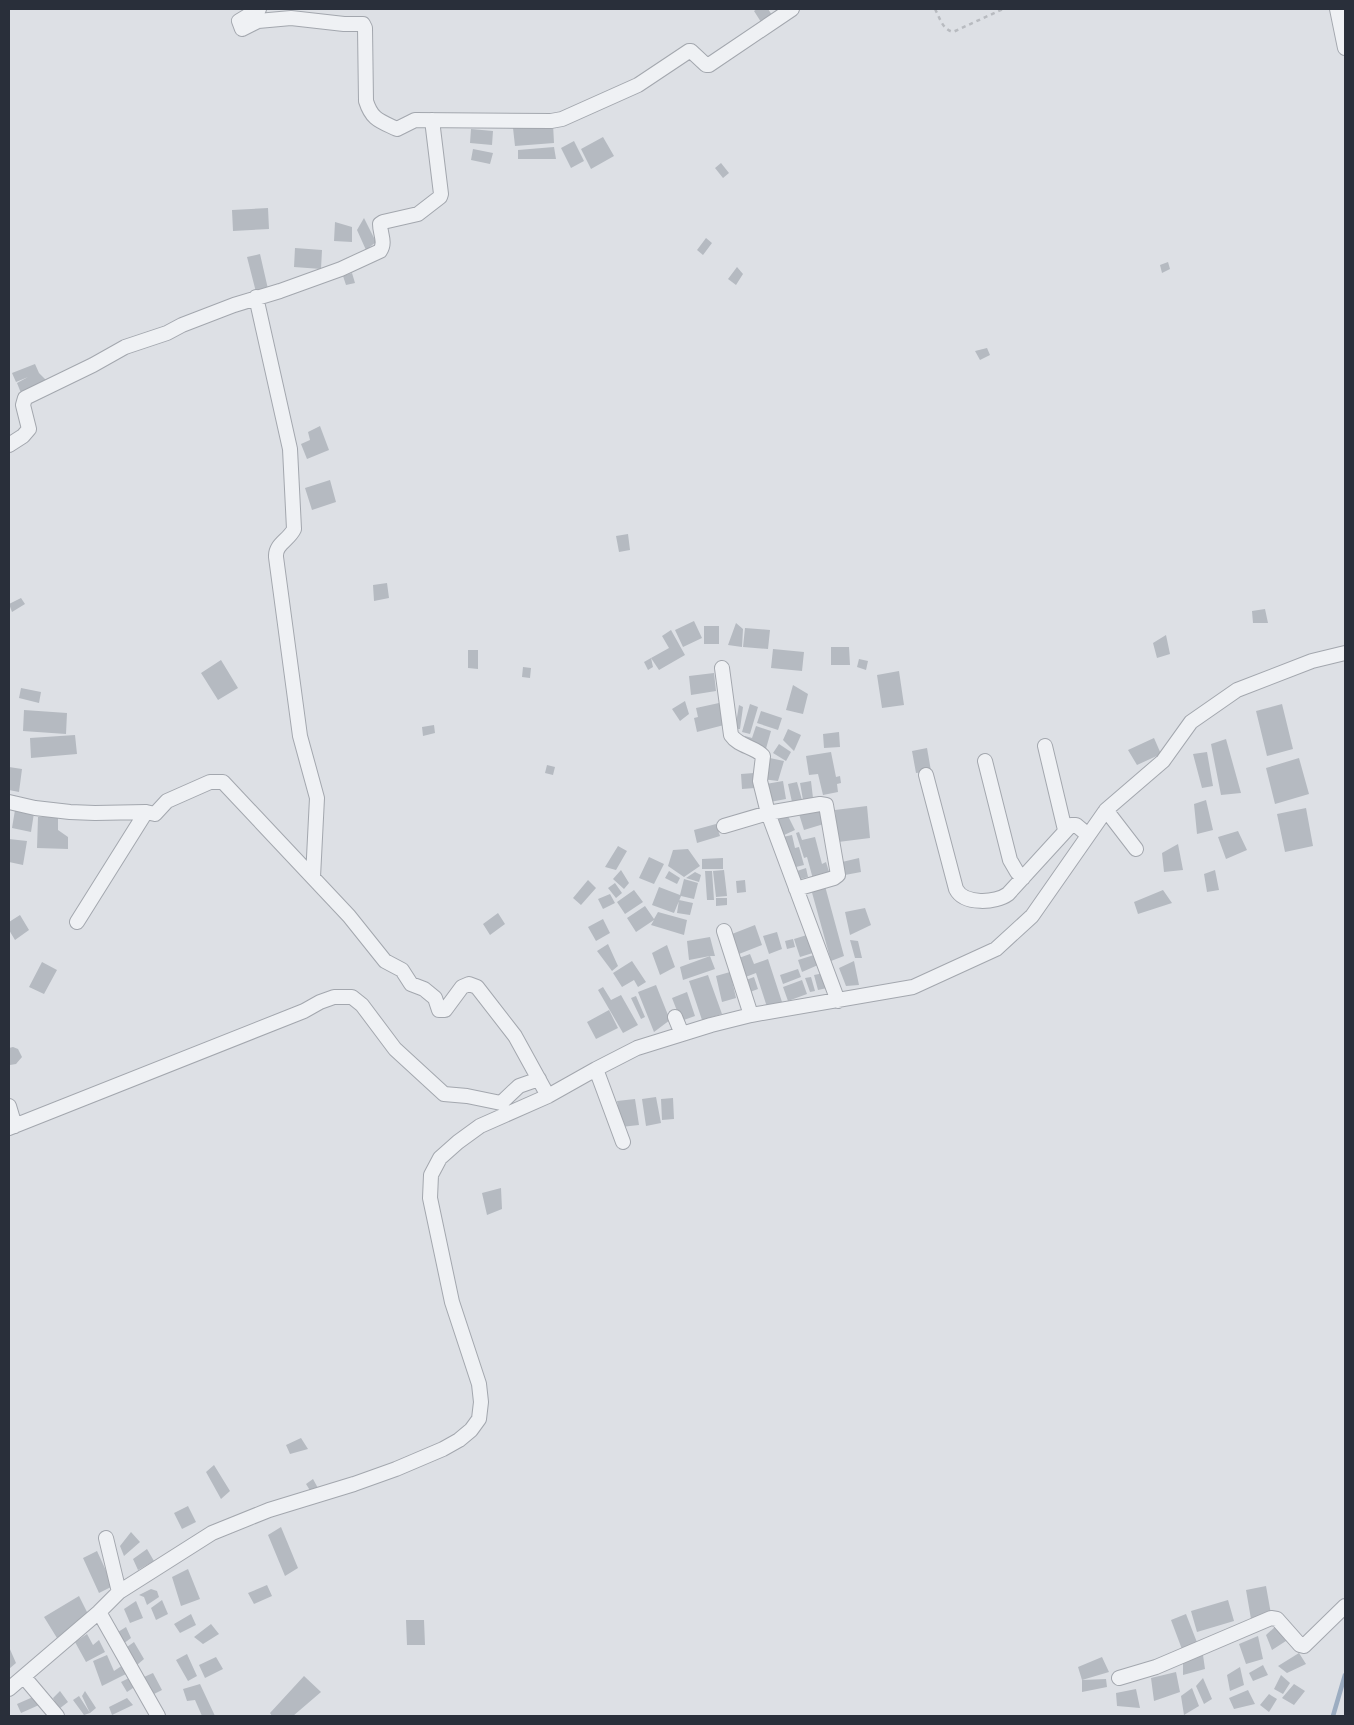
<svg xmlns="http://www.w3.org/2000/svg" width="1354" height="1725" viewBox="0 0 1354 1725" font-family="Ubuntu,sans-serif">
<style>
.lines{fill:none;stroke-linecap:round;stroke-linejoin:round}
.stream{stroke:#9cadc1;stroke-width:4.5}
.building{fill:#b5bac1}
.minor-casing{stroke:#a3a7ae;stroke-width:16}
.path{stroke:#b8bbc0;stroke-width:2.5;stroke-dasharray:4 4;stroke-linecap:butt}
.minor{stroke:#eff1f4;stroke-width:14}
</style>
<rect width="100%" height="100%" fill="#dde0e5"/>
<g class="lines">
<path class="stream" d="M1333,1716L1345,1675"/>
</g>
<path class="building" d="M757,9H768L772,15L761,22L754,11Z
M553,124L554,143L515,146L513,128Z
M471,129L493,131L492,145L470,143Z
M603,137L614,156L591,169L581,149Z
M574,141L584,161L571,168L561,148Z
M554,147L556,159H518V150Z
M473,149L493,153L490,164L471,160Z
M721,163L729,173L723,178L715,168Z
M268,208L269,229L233,231L232,210Z
M364,218L376,242L366,250L357,230Z
M335,222L352,227V242L334,241Z
M706,238L712,243L703,255L697,250Z
M295,248L322,250L321,269L294,267Z
M260,254L268,289L256,292L247,257Z
M1168,262L1170,269L1162,273L1160,265Z
M737,267L743,274L736,285L728,279Z
M352,273L355,283L346,285L343,276Z
M987,348L990,355L980,360L975,351Z
M35,364L39,373L48,382L21,393L17,383L28,377L16,382L12,373Z
M320,426L329,450L307,459L301,444L310,440L308,432Z
M330,480L336,502L312,510L305,488Z
M628,534L630,550L619,552L616,536Z
M387,583L389,598L374,601L373,585Z
M21,598L25,604L12,612L9,604Z
M1265,609L1268,623H1253L1252,611Z
M694,621L702,638L683,647L675,630Z
M736,623L743,629L742,647L728,645Z
M704,626H719V644H704Z
M745,628L770,630L768,649L743,647Z
M671,630L685,655L659,670L651,658L669,648L662,636Z
M1166,635L1170,654L1157,658L1153,643Z
M831,647H849L850,665H831Z
M773,649L804,652L802,671L771,668Z
M468,650H478V669L468,668Z
M651,658L653,667L648,670L644,662Z
M859,659L868,661L866,670L857,667Z
M221,660L238,688L218,700L201,673Z
M523,667L531,668L530,678L522,677Z
M899,671L904,705L882,708L877,675Z
M714,673L716,691L691,695L689,676Z
M793,685L808,694L803,714L786,710Z
M21,688L41,692L39,703L19,698Z
M685,701L689,714L680,721L672,709Z
M719,703L724,725L697,732L694,718L698,717L696,708Z
M750,704L758,707L750,734L742,732Z
M1282,704L1293,749L1267,756L1256,711Z
M739,705L743,707L740,729H735Z
M24,710L67,713L66,734L23,731Z
M761,711L782,718L778,730L757,723Z
M434,725L435,733L423,736L422,727Z
M756,726L771,731L765,752L742,745L745,736L752,738Z
M788,729L801,735L794,751L783,740Z
M839,732L840,747L824,748L823,734Z
M75,735L77,754L31,758L30,738Z
M1154,738L1161,754L1137,765L1128,750Z
M1226,739L1241,793L1221,795L1211,744Z
M779,744L791,752L786,761L773,753Z
M927,748L931,771L916,773L912,751Z
M831,752L836,777L840,776L841,783L837,784L838,792L823,795L818,774L809,775L806,756Z
M1207,752L1213,786L1202,788L1193,754Z
M765,757L784,761L778,781L761,779Z
M1299,758L1309,794L1275,804L1266,768Z
M547,765L555,767L553,775L545,773Z
M9,767L22,769L19,792L9,790Z
M754,773L755,788L742,789L741,774Z
M783,781L786,799L770,802L766,784Z
M811,781L813,798L803,800L800,783Z
M797,782L802,800L792,802L788,784Z
M1206,800L1213,830L1197,834L1194,804Z
M867,806L870,838L838,842L835,810Z
M822,807L827,823L804,830L799,814Z
M1306,808L1313,846L1285,852L1277,814Z
M15,810L34,813L31,832L12,828Z
M786,812L795,830L782,836L774,818Z
M38,817H58V830L68,837V849L37,848Z
M716,824L720,836L697,843L694,830Z
M1238,831L1247,850L1226,859L1218,837Z
M799,832L802,840L815,837L822,864L826,862L830,875L813,879L807,857L804,858L796,833Z
M792,835L795,848L799,847L804,865L792,868L783,837Z
M9,839L27,841L23,865L9,862Z
M1178,844L1183,870L1164,872L1162,853Z
M618,846L627,851L616,870L605,867Z
M688,849L700,866L684,877L668,866L673,850Z
M649,857L664,864L654,884L639,878Z
M723,858V869H702V859Z
M859,858L861,872L845,875L842,862Z
M806,868L808,877L797,880L794,872Z
M621,870L629,883L624,889L613,879Z
M724,870L727,896L716,897L713,871Z
M1215,870L1219,890L1207,892L1204,874Z
M669,871L680,878L677,884L665,878Z
M705,871H712L714,900H707Z
M695,872L701,875L699,882L686,878Z
M684,879L698,883L694,899L681,896L674,913L652,905L659,887L680,895Z
M588,880L596,888L581,905L573,898Z
M745,880L746,892L737,893L736,881Z
M615,883L622,893L616,898L608,888Z
M825,886L844,956L831,961L811,889Z
M634,890L643,902L625,914L617,902Z
M1163,890L1172,903L1138,914L1134,902Z
M610,894L615,903L603,909L598,899Z
M716,898H727V905L716,906Z
M679,900L693,903L690,915L677,913Z
M645,906L654,919L658,912L687,920L684,935L651,925L654,920L636,932L627,918Z
M865,908L871,925L850,935L845,912Z
M498,913L505,924L490,935L483,924Z
M20,915L29,930L15,940L9,930V922Z
M603,919L610,933L596,941L588,927Z
M755,925L762,945L739,954L732,934Z
M777,932L782,949L769,954L763,936Z
M810,934L816,952L800,957L794,939Z
M710,937L715,956H710L715,969L683,980L680,967L710,956L689,960L687,941Z
M793,939L795,947L787,949L785,941Z
M850,940L858,941L862,958H855Z
M608,944L618,966L612,971L597,951Z
M667,945L675,967L660,975L652,953Z
M750,954L754,964L768,959L782,1002L767,1007L756,973L743,978L736,959Z
M814,955L818,965L802,972L798,960Z
M632,961L646,982L638,987L634,980L622,987L613,973Z
M854,961L859,985L846,986L839,968Z
M42,962L57,970L44,994L29,987Z
M798,969L801,977L783,984L780,975Z
M730,972L736,998L722,1002L716,976Z
M824,973L827,988L818,990L814,975Z
M708,975L722,1014L702,1020L689,981Z
M754,977L758,989L750,992L746,980Z
M811,977L815,991L810,992L805,978Z
M802,980L807,994L788,1001L783,987Z
M656,985L670,1020L654,1032L638,992Z
M603,987L611,1000L621,995L638,1025L623,1033L598,990Z
M687,992L695,1016L681,1021L672,998Z
M636,996L645,1017L641,1019L631,998Z
M609,1010L618,1028L596,1039L587,1022Z
M13,1047L18,1049L22,1057L16,1064L10,1065L9,1064V1048Z
M656,1097L661,1123L646,1126L642,1099Z
M673,1098L674,1119L662,1120L661,1099Z
M635,1099L639,1125L621,1127L617,1101Z
M501,1188L502,1209L487,1215L482,1193Z
M301,1438L308,1449L290,1454L286,1445Z
M214,1465L230,1491L221,1499L206,1472Z
M313,1479L319,1490L311,1492L306,1484Z
M188,1506L196,1522L182,1529L174,1513Z
M281,1527L298,1568L285,1576L268,1535Z
M131,1532L140,1542L124,1556L120,1546Z
M147,1549L154,1561L138,1570L133,1559Z
M97,1551L113,1586L99,1593L83,1558Z
M188,1569L200,1599L181,1606L172,1577Z
M267,1585L272,1596L254,1604L248,1593Z
M1266,1586L1271,1614L1251,1619L1246,1590Z
M151,1589L157,1591L159,1597L147,1605L144,1597L139,1595Z
M79,1596L88,1614L57,1638L44,1617Z
M162,1600L168,1614L156,1620L151,1608Z
M1228,1600L1234,1621L1197,1632L1191,1611Z
M136,1601L143,1618L130,1623L124,1609Z
M191,1614L196,1625L180,1633L174,1624Z
M1186,1614L1198,1645L1183,1652L1171,1620Z
M406,1620H424L425,1645H407Z
M211,1624L219,1634L203,1644L194,1637Z
M1276,1626L1289,1639L1272,1650L1266,1635Z
M126,1627L131,1638L123,1644L118,1632Z
M87,1634L93,1645L99,1640L105,1652L86,1662L75,1642Z
M1258,1636L1263,1659L1246,1664L1239,1644Z
M134,1642L144,1659L137,1665L127,1647Z
M9,1647L16,1663L9,1669Z
M1299,1653L1306,1664L1287,1673L1278,1666Z
M187,1654L197,1676L188,1681L176,1660Z
M107,1655L114,1671L123,1665L126,1674L102,1686L93,1661Z
M1203,1655L1205,1669L1183,1675V1660Z
M216,1657L223,1669L205,1678L199,1665Z
M1102,1657L1109,1672L1082,1680L1078,1667Z
M1263,1665L1268,1675L1253,1681L1249,1673Z
M1240,1667L1244,1685L1230,1691L1227,1675Z
M1176,1672L1180,1692L1154,1701L1151,1678Z
M153,1673L162,1690L152,1695L144,1677Z
M1281,1675L1290,1683L1283,1694L1274,1689Z
M304,1676L321,1692L293,1716H272L270,1713Z
M129,1678L136,1686L127,1692L121,1682Z
M1203,1678L1212,1699L1204,1704L1196,1686Z
M1106,1679L1107,1687L1082,1692V1680Z
M200,1684L215,1716H202L195,1700L187,1701L183,1689Z
M1294,1684L1305,1691L1294,1705L1282,1698Z
M1192,1688L1199,1706L1184,1715L1181,1696Z
M1136,1689L1140,1708L1117,1706L1116,1693Z
M1248,1690L1255,1704L1234,1709L1229,1698Z
M60,1691L68,1702L59,1709L53,1698Z
M85,1691L96,1708L90,1713L82,1696Z
M1269,1694L1277,1699L1269,1712L1260,1705Z
M79,1696L90,1713L84,1715L73,1700Z
M33,1697L39,1705L21,1713L17,1704Z
M127,1698L133,1705L112,1715L109,1707Z"/>
<g class="lines">
<g class="minor-casing">
<path id="minor" d="M259,9L239,21L242,29L258,21L291,18L344,24H363L365,28L366,101C372,120 380,121 397,129L415,120L551,121L562,119L638,85L689,51H691L706,65H709L792,9
M1337,9L1345,48
M256,297L290,449L294,529C289,540 275,544 276,557L300,736L317,798L313,877
M9,445L23,436L29,429L23,405L25,398L93,365L125,347L167,333L182,325L234,305L280,291L341,269L380,251C386,242 380,234 380,224L383,222L418,214L440,197L441,194L432,120
M722,668L731,735C739,747 754,746 763,756L760,781L768,813L838,1001
M1045,746L1065,830
M985,761L1010,860L1017,872L1023,878
M926,775L956,889C964,905 996,903 1008,894L1071,825H1076L1088,835
M9,802L35,808L70,812L95,813L146,812L155,814L167,801L210,782H223L349,916L385,961L402,970L411,984L424,989L435,998L439,1010H445L462,987L469,984L477,987L515,1036L548,1096
M1106,810L1136,849
M724,826L768,813L820,804L826,805L838,875L834,878L796,889
M77,922L146,812
M724,931L751,1015
M675,1017L682,1034
M596,1069L623,1142
M9,1106L15,1126
M9,1128L304,1011L320,1002L334,997H352L362,1005L395,1049L444,1094L467,1096L501,1103L519,1086L539,1079
M106,1538L119,1592
M99,1612L158,1716
M24,1677L57,1716
M1119,1678L1156,1667L1271,1618L1277,1619L1300,1645L1304,1646L1345,1606
M9,1689L99,1612L119,1592L212,1533L269,1510L354,1484L396,1469L443,1449L459,1440L471,1430L479,1419L481,1402L479,1384L452,1302L430,1198L431,1175L440,1158L458,1142L480,1126L548,1096L596,1069L637,1048L711,1025L751,1015L913,987L996,949L1032,916L1106,810L1163,761L1191,722L1237,690L1312,661L1345,653"/>
</g>
<path class="path" d="M935,9C940,18 942,29 953,32L1003,9"/>
<use href="#minor" class="minor"/>
</g>
<rect width="1354" height="1725" fill="none" stroke="#292f3a" stroke-width="20"/>
</svg>
